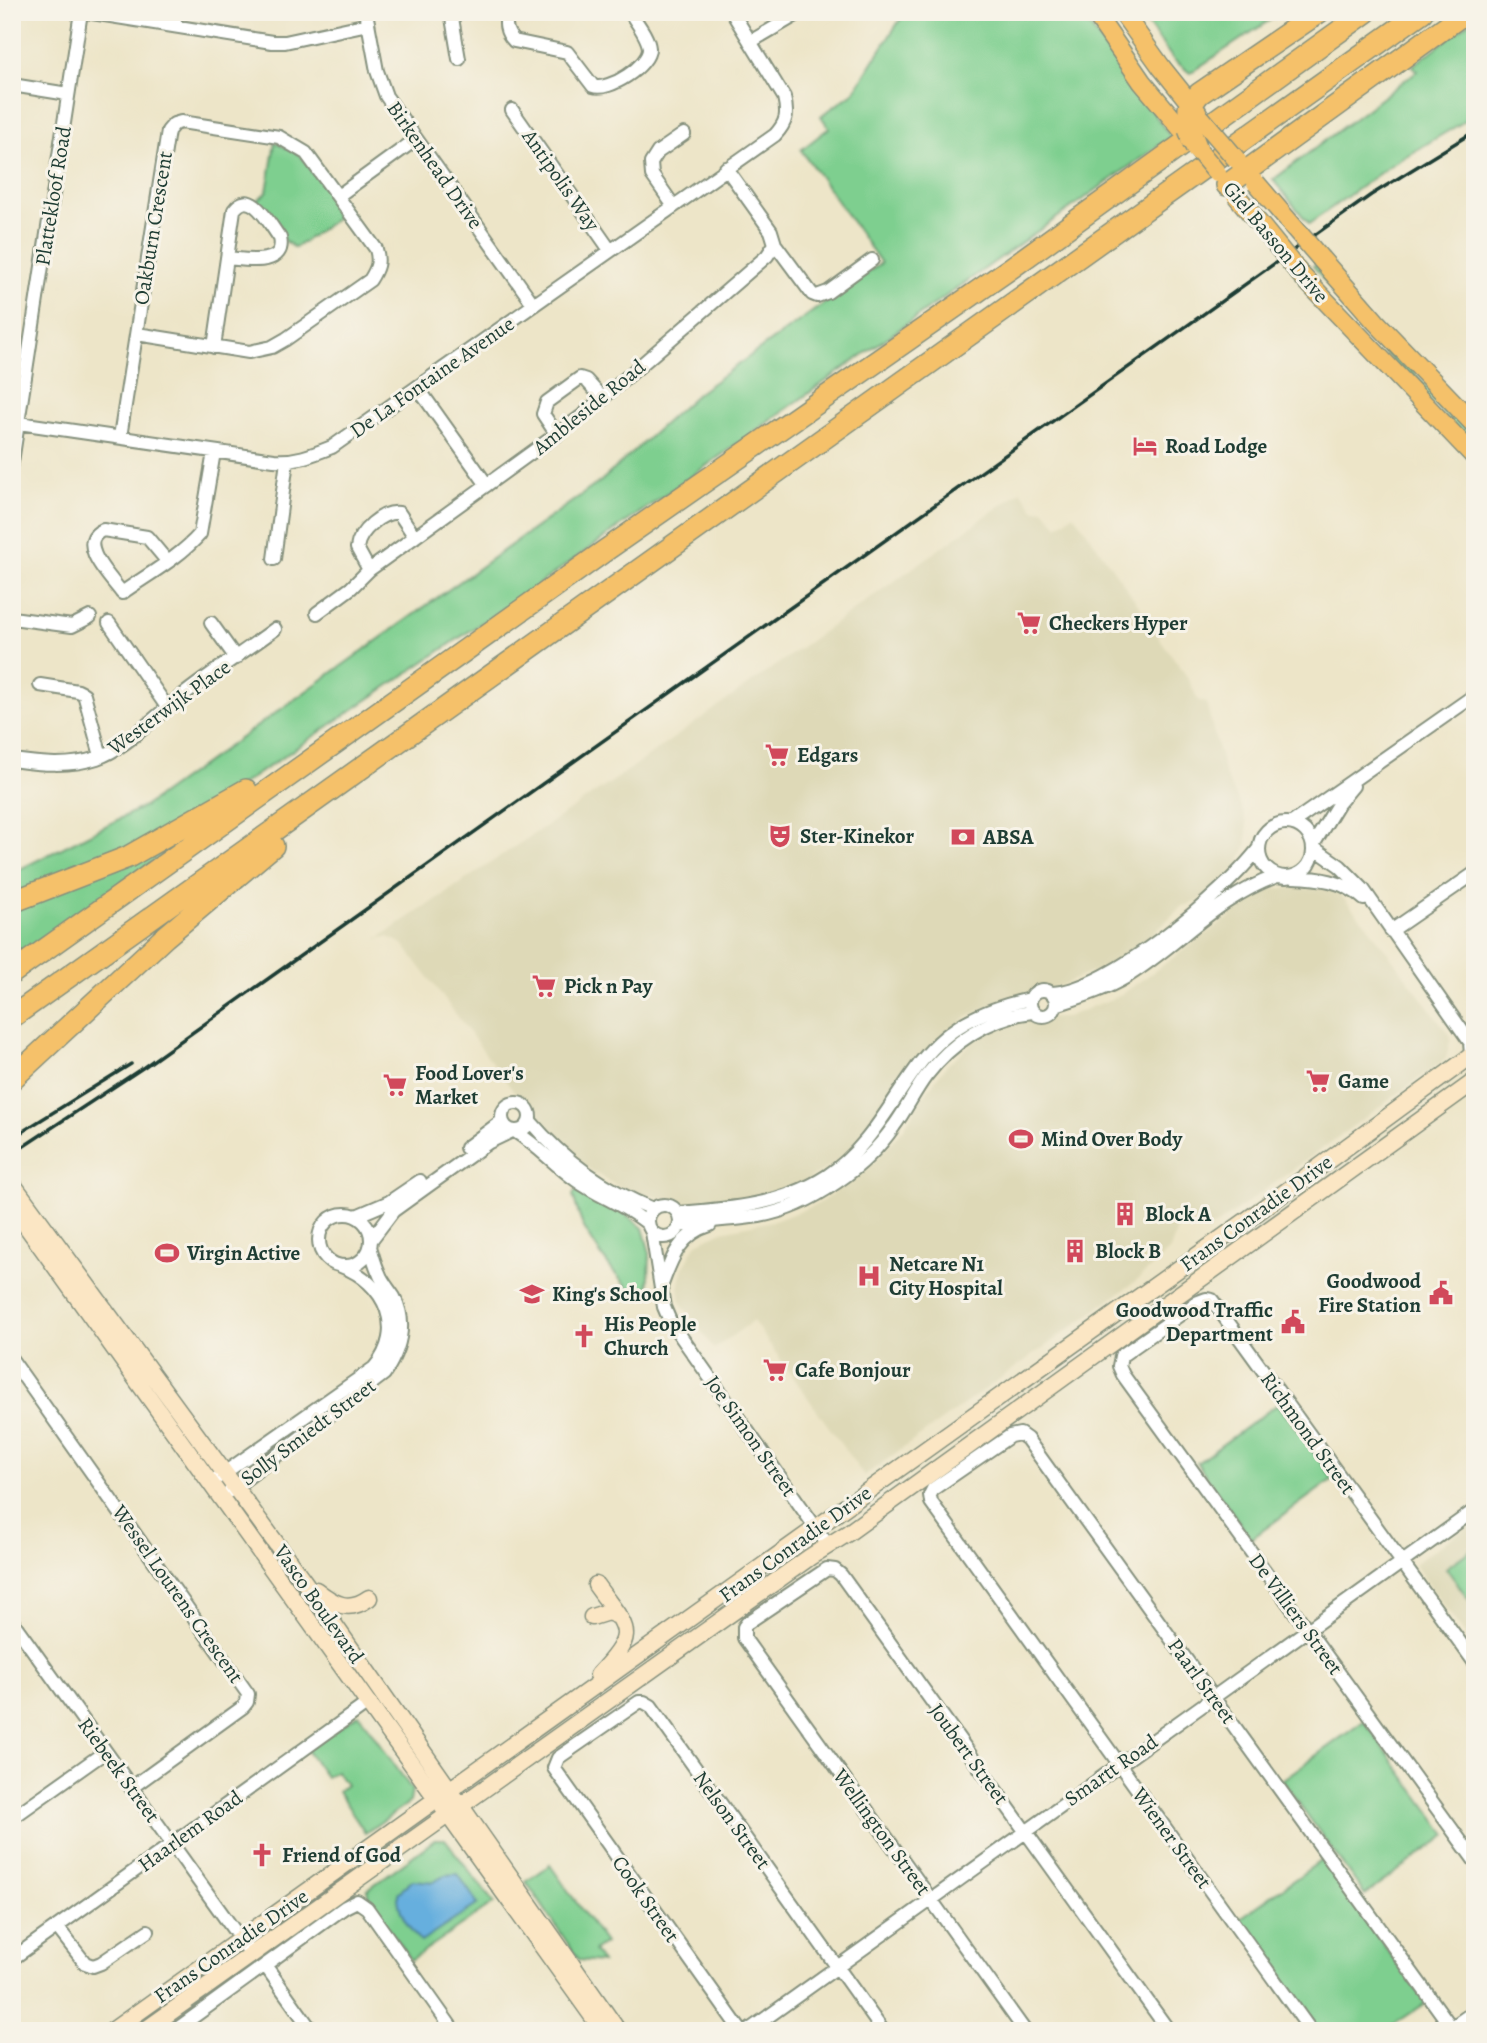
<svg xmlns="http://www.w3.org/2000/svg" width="1487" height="2043" viewBox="0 0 1487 2043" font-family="Alegreya,serif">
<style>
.built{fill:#ded9b7}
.green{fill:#7ecf8f;stroke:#4e8662;stroke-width:2}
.water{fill:#66afde;stroke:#427689;stroke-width:2}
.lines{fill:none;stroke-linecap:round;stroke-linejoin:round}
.minor-casing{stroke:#86917e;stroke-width:16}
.secondary-casing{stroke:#86917e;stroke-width:19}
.primary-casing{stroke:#86917e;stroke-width:21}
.motorway-casing{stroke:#86917e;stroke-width:24}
.minor{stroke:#fff;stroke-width:12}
.secondary{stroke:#fbe6c4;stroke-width:16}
.primary{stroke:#f5c16b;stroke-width:18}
.motorway{stroke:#f5c16b;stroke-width:21}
.rail{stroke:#1f3d34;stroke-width:3.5}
.primary-bridge-casing{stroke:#86917e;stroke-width:21;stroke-linecap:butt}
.motorway-bridge-casing{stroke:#86917e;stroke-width:24;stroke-linecap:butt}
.primary-bridge{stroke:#f5c16b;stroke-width:18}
.motorway-bridge{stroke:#f5c16b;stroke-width:21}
.labels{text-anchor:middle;stroke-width:6;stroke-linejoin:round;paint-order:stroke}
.street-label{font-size:21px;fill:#1f3d34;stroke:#f7f3e8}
.poi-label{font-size:21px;font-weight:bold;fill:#1f3d34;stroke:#f7f3e8;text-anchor:start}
</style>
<rect width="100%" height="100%" fill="#f7f3e8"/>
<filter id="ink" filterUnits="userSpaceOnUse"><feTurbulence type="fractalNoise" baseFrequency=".0143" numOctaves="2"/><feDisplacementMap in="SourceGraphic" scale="14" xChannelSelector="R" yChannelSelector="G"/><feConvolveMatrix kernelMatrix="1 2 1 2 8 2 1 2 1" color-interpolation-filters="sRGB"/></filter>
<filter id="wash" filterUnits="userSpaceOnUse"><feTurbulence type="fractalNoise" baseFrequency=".00686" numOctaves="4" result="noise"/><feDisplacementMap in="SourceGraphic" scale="28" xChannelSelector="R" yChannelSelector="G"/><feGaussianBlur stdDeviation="1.57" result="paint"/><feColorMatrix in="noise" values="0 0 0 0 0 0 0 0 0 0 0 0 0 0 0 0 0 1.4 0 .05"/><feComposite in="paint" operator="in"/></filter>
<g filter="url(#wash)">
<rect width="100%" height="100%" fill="#ede5c8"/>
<path class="built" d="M1021,491L1035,510L1044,509L1058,526L1074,514L1159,634L1158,636L1188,678L1198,700L1206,703L1225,775L1241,806L1247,824V844L1237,868L1199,901L1182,906L1148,938L1113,963L1062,985L1006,998L965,1018L877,1121L840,1159L805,1182L771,1195L713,1205H695L635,1193L615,1185L584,1166L553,1138L520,1097L515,1093L403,944L388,937L377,939L619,777Z
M1314,886L1339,893L1367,925L1451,1037L1446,1059L1215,1226L1205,1228L1190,1219L1177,1229L1170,1250L1136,1281L864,1476L753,1321L714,1349L681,1303L679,1283L683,1268L697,1243L722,1231L777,1220L818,1204L868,1169L904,1128L922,1098L946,1066L972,1043L998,1027L1023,1019L1064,1018L1121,995L1269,889Z
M1475,1521V1648L1414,1564Z"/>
<path class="green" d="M905,12H1079L1171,137L532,589L222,798L168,830L12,896V873L145,806L601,481L698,393L881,263L801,150L829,128L821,116L853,93Z
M1139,12H1282L1190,73L1173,59Z
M1475,18V115L1391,165L1309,224L1273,180L1417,71L1412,66Z
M275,142L300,155L344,213L295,248L285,241L256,201L267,192Z
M1316,264L1438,399L1475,437V448L1365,332L1313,266Z
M230,806L12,961V907Z
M575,1191L626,1214L643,1228L650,1253L648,1297C626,1296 597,1250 586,1231C579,1221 577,1207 573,1195Z
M1278,1404L1333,1479L1251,1539L1197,1463Z
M1475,1547V1608L1446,1568Z
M359,1714L412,1790L410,1802L365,1833L338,1791L346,1785L336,1771L326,1777L306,1749Z
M1364,1721L1447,1835L1365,1895L1282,1780Z
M436,1839H445L494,1903L411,1960L370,1904L367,1890Z
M1322,1860L1426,2003L1384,2031H1320L1239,1919Z
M550,1865L605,1943L594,1951L602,1962L579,1960L529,1886L526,1882Z"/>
<path class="water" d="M458,1874L478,1904L421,1942C409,1929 397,1912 398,1893L413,1880L434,1882L445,1875Z"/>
</g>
<g filter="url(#ink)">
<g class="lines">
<g class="minor-casing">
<path id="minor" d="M86,12L272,42H285L368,24
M366,12L377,71L386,96L534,305
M451,12L459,59
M507,12C505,24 505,32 514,41L567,52L593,86C609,92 650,65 649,48C648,36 636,22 630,12
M174,26L176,12
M750,42L801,12
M12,85L68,94
M512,110L610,250
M726,168L771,231L775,244L812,294L817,296L828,292L872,260
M338,196L415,140
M673,205L652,175L651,163L658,152L684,134
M214,347L234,210C251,186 270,225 280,238C287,268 243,259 227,258
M418,388L487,485
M12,422L274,460C295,462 312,455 332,447L775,135C787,122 788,114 784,97L732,12
M557,435L543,414L547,402L580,378L586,380L603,399
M120,437L168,131L174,124L181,122L279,137L306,153L376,249C380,262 377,269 370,280L286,339L272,347L249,352L137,334
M12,462L81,12
M274,559L287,461
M167,561L147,537L103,530C74,542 112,579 122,593C147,575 179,558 200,534L214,452
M369,570L357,548C359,531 382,511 399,513L415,537
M317,613L351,588L369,570L582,416L767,256L775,244
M12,618L72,626L90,617
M109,623L167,707
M211,623L236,658
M40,685L78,691L84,694L101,756
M12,760C40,764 70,767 97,758C123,749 146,725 167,708C201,679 240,655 275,629
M1259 850a27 27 0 1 1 54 0a27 27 0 1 1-54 0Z
M1292,823L1475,695
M1313,845L1338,804L1353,786
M1314,848L1340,866L1363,889L1470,1042L1471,1055
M1293,877C1319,878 1343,880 1364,899
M1391,931L1475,873
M1030 1003a13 13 0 1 1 26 0a13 13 0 1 1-26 0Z
M1052,993C1109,991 1225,893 1259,848
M1056,1005C1080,997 1104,990 1126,977C1180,944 1214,899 1277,876
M502 1117a14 14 0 1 1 28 0a14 14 0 1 1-28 0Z
M530,1121C564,1161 605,1190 653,1209
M516,1132C538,1146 555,1165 576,1180C599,1197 626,1205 648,1224
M466,1148L502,1121
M648 1221a16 16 0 1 1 32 0a16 16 0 1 1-32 0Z
M678,1213C730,1209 782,1205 827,1176C867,1150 888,1107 915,1070C945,1027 981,1010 1030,999
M319 1240a26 26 0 1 1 52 0a26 26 0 1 1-52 0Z
M356,1216L389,1202L420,1181
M680,1226C706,1220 733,1220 759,1216C787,1211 814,1198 837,1182C859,1167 879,1148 894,1126C906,1110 914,1092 926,1076C952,1042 989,1017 1032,1012
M652,1232L664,1307L670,1321L828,1545
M371,1240L393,1211L489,1142L512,1131
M661,1287C671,1260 679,1234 710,1225
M12,1360L248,1694L247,1702L243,1707L131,1788
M210,1483L374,1368C407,1330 385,1282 341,1266
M230,1491L384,1374C400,1350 408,1324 394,1297C389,1289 382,1282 379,1273C375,1265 373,1256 370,1247
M12,1621L251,1954
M1475,1663L1212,1300L1206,1299L1198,1302L1121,1356L1119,1366L1123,1375L1475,1861
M12,1818L105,1752
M57,1927L85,1963L93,1966L101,1963L148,1931
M12,1959L368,1703
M265,1965L312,2031
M174,2031L345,1907L357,1901L367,1908L454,2031
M741,2031L554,1768L558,1758L639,1702H644L651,1706L883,2031
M748,2031L1475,1510
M1025,2031L744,1638V1627L747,1623L827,1569L835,1570L841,1575L1169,2031
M1311,2031L931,1502L930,1495L933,1489L1010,1436L1020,1434L1027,1439L1454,2031
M1447,2031L1475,2011"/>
</g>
<g class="secondary-casing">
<path id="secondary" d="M12,1183L303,1580L618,2031
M12,1206L603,2031
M596,1585C628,1630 640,1631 598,1675
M316,1590C334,1604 348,1613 369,1598
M592,1617L608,1612L618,1616
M112,2031L1247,1220L1475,1053
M144,2031L810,1557L848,1533L1475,1081"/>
</g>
<g class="primary-casing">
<path id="primary" d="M1094,12L1142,82L1184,132
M1122,12L1162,68L1198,113
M1321,259L1376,322L1475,425
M1300,274L1475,457"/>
</g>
<g class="motorway-casing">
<path id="motorway" d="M1189,129V108L1199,94L1319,12
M1227,185L1466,12
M12,902L128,857L246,790
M12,973L606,550L1011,268L1366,12
M12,1017L1422,12
M12,1079L165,937L273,846"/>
</g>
<use href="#minor" class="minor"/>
<use href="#secondary" class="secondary"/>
<use href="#primary" class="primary"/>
<use href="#motorway" class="motorway"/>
<path class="rail" d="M12,1138L131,1064
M12,1154L144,1067L1371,195L1475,131"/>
<g class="primary-bridge-casing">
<path id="primary-bridge" d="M1201,118L1237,160
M1190,140L1217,173
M1256,183L1321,259
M1236,195L1300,274"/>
</g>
<g class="motorway-bridge-casing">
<path id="motorway-bridge" d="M1189,129L1197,149"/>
</g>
<use href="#primary-bridge" class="primary-bridge"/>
<use href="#motorway-bridge" class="motorway-bridge"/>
</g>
</g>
<defs>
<g id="hotel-bare" transform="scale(1.89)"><path d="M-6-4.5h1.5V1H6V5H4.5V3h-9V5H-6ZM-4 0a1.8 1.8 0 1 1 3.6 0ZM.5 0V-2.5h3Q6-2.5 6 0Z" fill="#d1495b" stroke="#f7f3e8" stroke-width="2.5" paint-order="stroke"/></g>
<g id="supermarket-bare" transform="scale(1.89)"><path d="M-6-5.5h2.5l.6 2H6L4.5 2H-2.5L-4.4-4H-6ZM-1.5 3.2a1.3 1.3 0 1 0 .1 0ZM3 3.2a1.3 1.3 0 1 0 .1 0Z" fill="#d1495b" stroke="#f7f3e8" stroke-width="2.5" paint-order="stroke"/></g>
<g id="theatre-bare" transform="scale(1.89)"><path d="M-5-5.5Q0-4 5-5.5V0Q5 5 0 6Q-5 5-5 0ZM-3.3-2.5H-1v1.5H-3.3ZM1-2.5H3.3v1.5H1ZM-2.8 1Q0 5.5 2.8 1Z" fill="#d1495b" stroke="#f7f3e8" stroke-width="2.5" paint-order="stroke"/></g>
<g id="bank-bare" transform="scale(1.89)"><path d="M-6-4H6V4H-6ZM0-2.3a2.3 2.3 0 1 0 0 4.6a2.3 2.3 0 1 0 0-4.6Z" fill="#d1495b" stroke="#f7f3e8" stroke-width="2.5" paint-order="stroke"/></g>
<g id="stadium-bare" transform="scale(1.89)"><path d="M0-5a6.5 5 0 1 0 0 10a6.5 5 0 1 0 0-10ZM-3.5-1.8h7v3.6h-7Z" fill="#d1495b" stroke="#f7f3e8" stroke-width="2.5" paint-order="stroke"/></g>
<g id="building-bare" transform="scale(1.89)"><path d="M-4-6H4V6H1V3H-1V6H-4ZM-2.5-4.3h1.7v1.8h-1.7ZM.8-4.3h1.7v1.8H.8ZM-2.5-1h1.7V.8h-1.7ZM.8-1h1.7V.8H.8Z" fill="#d1495b" stroke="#f7f3e8" stroke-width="2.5" paint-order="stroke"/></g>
<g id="hospital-bare" transform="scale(1.89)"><path d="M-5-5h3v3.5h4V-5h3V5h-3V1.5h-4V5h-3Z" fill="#d1495b" stroke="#f7f3e8" stroke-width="2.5" paint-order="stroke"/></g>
<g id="civic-bare" transform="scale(1.89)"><path d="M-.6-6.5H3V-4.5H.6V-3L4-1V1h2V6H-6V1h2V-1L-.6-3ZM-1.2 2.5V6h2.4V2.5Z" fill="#d1495b" stroke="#f7f3e8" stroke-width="2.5" paint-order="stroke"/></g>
<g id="school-bare" transform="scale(1.89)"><path d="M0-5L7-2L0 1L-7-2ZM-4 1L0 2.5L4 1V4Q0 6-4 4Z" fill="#d1495b" stroke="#f7f3e8" stroke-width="2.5" paint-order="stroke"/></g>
<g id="church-bare" transform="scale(1.89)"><path d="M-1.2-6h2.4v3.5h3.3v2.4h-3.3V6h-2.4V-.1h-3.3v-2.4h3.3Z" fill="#d1495b" stroke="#f7f3e8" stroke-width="2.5" paint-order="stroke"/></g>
</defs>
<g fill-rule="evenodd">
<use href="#hotel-bare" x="1145" y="446"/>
<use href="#supermarket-bare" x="1029" y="623"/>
<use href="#supermarket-bare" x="777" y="755"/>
<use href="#theatre-bare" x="780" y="836"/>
<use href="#bank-bare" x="963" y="837"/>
<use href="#supermarket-bare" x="544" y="986"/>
<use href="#supermarket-bare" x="1318" y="1081"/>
<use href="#supermarket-bare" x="395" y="1085"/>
<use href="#stadium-bare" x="1021" y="1139"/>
<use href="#building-bare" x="1125" y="1214"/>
<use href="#building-bare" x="1075" y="1251"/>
<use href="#stadium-bare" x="167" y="1253"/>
<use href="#hospital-bare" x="869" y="1276"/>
<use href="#civic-bare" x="1441" y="1293"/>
<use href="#school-bare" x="532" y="1294"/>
<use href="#civic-bare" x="1293" y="1322"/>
<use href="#church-bare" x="584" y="1336"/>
<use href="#supermarket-bare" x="775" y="1370"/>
<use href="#church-bare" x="262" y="1855"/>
</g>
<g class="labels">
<g class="street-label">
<text transform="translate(435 165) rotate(55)" y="7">Birkenhead Drive</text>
<text transform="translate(561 180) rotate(55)" y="7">Antipolis Way</text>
<text transform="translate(53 196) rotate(-81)" y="7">Plattekloof Road</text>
<text transform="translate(153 228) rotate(-81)" y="7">Oakburn Crescent</text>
<text transform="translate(1276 242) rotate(50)" y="7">Giel Basson Drive</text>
<text transform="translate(432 377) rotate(-35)" y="7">De La Fontaine Avenue</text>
<text transform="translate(589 407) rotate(-39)" y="7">Ambleside Road</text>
<text transform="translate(169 707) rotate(-36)" y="7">Westerwijk Place</text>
<text transform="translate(1256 1213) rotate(-36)" y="7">Frans Conradie Drive</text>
<text transform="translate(308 1432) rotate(-37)" y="7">Solly Smiedt Street</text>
<text transform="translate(1308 1433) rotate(54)" y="7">Richmond Street</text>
<text transform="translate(751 1436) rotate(55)" y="7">Joe Simon Street</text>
<text transform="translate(795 1544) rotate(-36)" y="7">Frans Conradie Drive</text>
<text transform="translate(178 1594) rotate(55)" y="7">Wessel Lourens Crescent</text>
<text transform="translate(319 1604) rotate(55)" y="7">Vasco Boulevard</text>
<text transform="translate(1296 1614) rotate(54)" y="7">De Villiers Street</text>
<text transform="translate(1202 1681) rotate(54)" y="7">Paarl Street</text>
<text transform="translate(969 1754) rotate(54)" y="7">Joubert Street</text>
<text transform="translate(119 1770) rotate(54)" y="7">Riebeek Street</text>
<text transform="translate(1111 1770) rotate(-35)" y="7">Smartt Road</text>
<text transform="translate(732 1820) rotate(54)" y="7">Nelson Street</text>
<text transform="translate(190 1831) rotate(-36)" y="7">Haarlem Road</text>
<text transform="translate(882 1832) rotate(54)" y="7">Wellington Street</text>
<text transform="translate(1172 1838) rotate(54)" y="7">Wiener Street</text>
<text transform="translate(646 1899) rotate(55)" y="7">Cook Street</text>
<text transform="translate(231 1946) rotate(-35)" y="7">Frans Conradie Drive</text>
</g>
<g class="poi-label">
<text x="1165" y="453">Road Lodge</text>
<text x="1049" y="630">Checkers Hyper</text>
<text x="797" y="762">Edgars</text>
<text x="800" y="843">Ster-Kinekor</text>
<text x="983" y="844">ABSA</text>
<text x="564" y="993">Pick n Pay</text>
<text x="415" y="1080">Food Lover's<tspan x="415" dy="24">Market</tspan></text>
<text x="1338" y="1088">Game</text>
<text x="1041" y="1146">Mind Over Body</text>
<text x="1145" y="1221">Block A</text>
<text x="1095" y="1258">Block B</text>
<text x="187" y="1260">Virgin Active</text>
<text x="889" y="1271">Netcare N1<tspan x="889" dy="24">City Hospital</tspan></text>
<text x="1421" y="1288" text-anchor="end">Goodwood<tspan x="1421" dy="24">Fire Station</tspan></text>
<text x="552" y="1301">King's School</text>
<text x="1273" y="1317" text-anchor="end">Goodwood Traffic<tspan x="1273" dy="24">Department</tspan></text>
<text x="604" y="1331">His People<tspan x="604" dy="24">Church</tspan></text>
<text x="795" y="1377">Cafe Bonjour</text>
<text x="282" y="1862">Friend of God</text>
</g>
</g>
<rect width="1487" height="2043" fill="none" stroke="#f7f3e8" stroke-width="42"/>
</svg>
